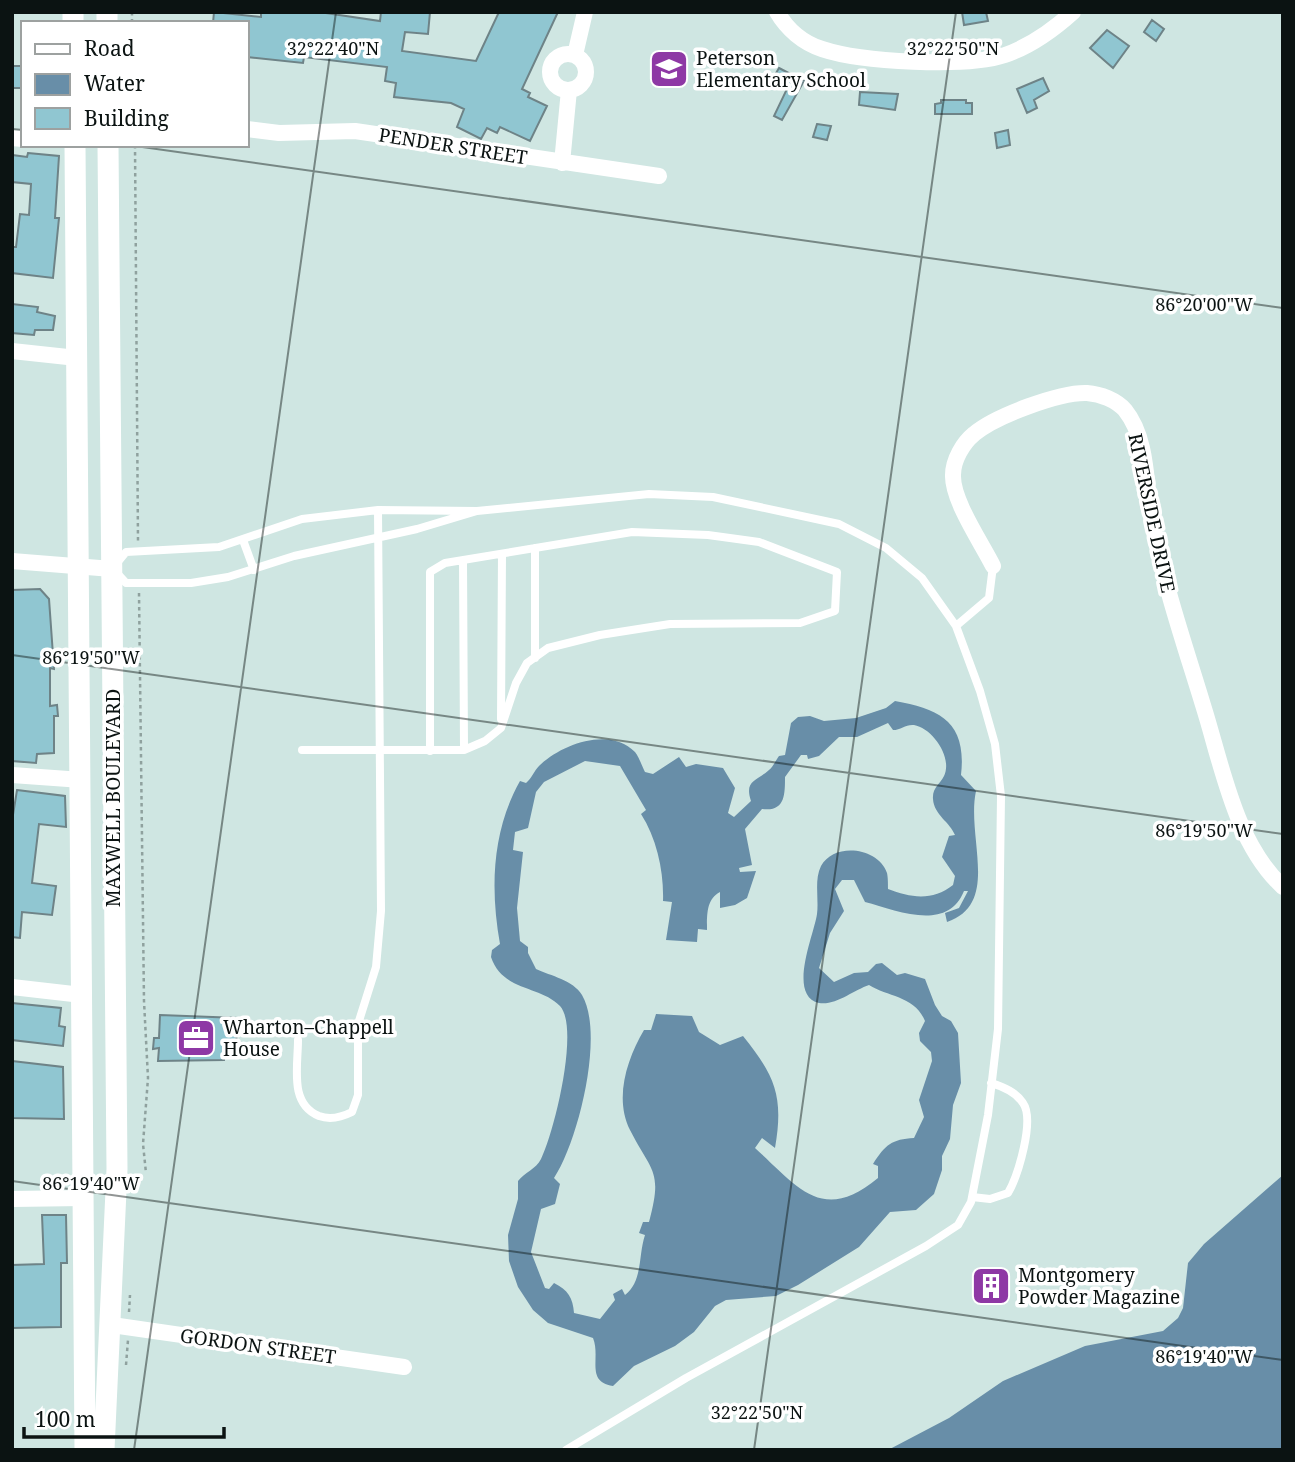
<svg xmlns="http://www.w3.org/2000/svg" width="1295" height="1462" viewBox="0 0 1295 1462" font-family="'Noto Serif',serif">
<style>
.water{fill:#688ea8;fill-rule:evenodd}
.building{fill:#90c6d1;stroke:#6e8387;stroke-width:2}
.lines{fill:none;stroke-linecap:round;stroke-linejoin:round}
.path{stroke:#8fa19e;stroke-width:2.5;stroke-dasharray:3.5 3.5;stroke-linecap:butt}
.lane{stroke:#fff;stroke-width:8}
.street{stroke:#fff;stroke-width:16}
.secondary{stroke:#fff;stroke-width:21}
.ticks{fill:none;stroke:#0b1312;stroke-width:2;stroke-opacity:0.45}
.labels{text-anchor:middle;stroke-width:7;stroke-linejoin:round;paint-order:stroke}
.poi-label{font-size:19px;fill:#0b1312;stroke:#fff;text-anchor:start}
.street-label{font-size:19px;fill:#0b1312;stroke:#fff}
.ticks-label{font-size:18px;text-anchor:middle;fill:#0b1312;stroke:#fff;stroke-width:7;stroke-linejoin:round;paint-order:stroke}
</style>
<rect width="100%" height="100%" fill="#cfe6e2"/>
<path class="water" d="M895,701C941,709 967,723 961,775L976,791C966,837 1001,904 947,922L945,913L959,908L968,891H964C947,933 896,910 865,902L854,880H842L835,889L844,911L830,933L819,968L834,982L854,973L868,972L876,964L882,963L897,975L905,973L925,979L935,1005L942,1016L951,1021L958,1033L961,1083L953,1105L950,1139L942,1156V1170L934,1194L916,1210L890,1212L859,1247L798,1285L776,1296L726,1300L715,1306L694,1332L675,1346L634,1366L613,1386C585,1382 601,1357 593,1338L548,1323L533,1310L518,1287L509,1261L508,1235L518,1199V1181C525,1172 536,1169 541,1159C554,1133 580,1028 560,1006C540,985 503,992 491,957L492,950L500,944C490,888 492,831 520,781L526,783C532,778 534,771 539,766C561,744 610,726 635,752C639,757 642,766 645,772L653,774L679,757L686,767L696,764L723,768L735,788L728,813L734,817L751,801C744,780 757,781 769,770C773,767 776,760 779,756L785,755L791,723L798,717L810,716L824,721L856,718L886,708ZM888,723L893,730C901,730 906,724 914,725C932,728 953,757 944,776C940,784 932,788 933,799C934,815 950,822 955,835L949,836L942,857L955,876L953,885C933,901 911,898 888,889C888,885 888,877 887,873C878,847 834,842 821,866C814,880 819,899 817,914C814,935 787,995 819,1003C835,1006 854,990 869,985C888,997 915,996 925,1021L919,1033L920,1041L931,1052L932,1061L919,1100L924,1117L914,1138C892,1139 885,1145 873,1164L878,1166V1178C822,1225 797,1186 755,1148L762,1138L775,1148C784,1096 775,1076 743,1036L720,1045L699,1032L692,1016L656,1014L651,1030H644C627,1059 614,1098 630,1130C652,1173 663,1170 649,1222H643L639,1233L645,1235C638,1256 643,1281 625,1295L622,1289L613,1294L615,1300L600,1319L574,1313C573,1298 568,1290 554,1283L549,1289L545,1288L531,1252L541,1209L555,1204L560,1184L554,1178C578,1142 605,1034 582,995C573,980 551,976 536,969L528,953V947L520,941L517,908L523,852L513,850L515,832L528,828L536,792L544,782L585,761L620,766L646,810L641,814C657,839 664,872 663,901L672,902L666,940L697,942L698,929L707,930C707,916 706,899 720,892V908L735,905L747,898L756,871L740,872L739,868L752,865L745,829L762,809C785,812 785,795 785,777L801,755H807L808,759L819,756L839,737H857Z
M1283,1175V1450H888L949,1418L1003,1381L1085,1346L1163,1331L1178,1318L1183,1308L1188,1263L1204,1244Z"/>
<path class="building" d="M214,12L261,17V12H319L380,21L381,12H430L428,34L405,32L402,51L476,61L499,12H558L522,89L530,93L528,97L547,106L530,141L500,127L497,133L487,128L481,139L457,127L464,109L451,103L394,97L396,83L385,81L387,67L304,57L303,63L247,57V23H213Z
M962,12H986L988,21L964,25Z
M1152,20L1164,29L1156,41L1144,32Z
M1107,30L1129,46L1113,68L1090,48Z
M12,66H23V88H12Z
M779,68L804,81L782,120L774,116L787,89L772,80Z
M1043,78L1049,91L1034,100L1037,108L1027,113L1017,89Z
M860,92L898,94L895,110L859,105Z
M941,100H966V103H972V114H935V104L941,103Z
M817,124L831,126L827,140L813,137Z
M1008,130L1010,145L997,148L995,133Z
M28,153L59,156L55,218H59L53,278L12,273V247H16L20,214L29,215L31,184L12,182V155L27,157Z
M12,304L38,307L37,312L55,316L53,330H35L34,335L12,333Z
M40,589L49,599L54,669L50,668V706L57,705L58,716H54V753L37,754L36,763L12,761V590Z
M17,790L65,796L66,827L39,824L32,883L56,886L52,915L22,912L20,938L12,937V821Z
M12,1003L61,1008L59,1026L65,1027L63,1046L12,1040Z
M160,1015L238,1018L236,1045L229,1046V1050H225L224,1060L158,1061L159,1048L153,1049L154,1038H159Z
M12,1061L63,1067L64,1119L12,1118Z
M42,1215H66L67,1263H61V1327L12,1328V1265L44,1264Z
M982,1273L1002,1275L1000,1300L980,1298Z"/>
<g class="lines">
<path class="path" d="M132,12V23
M135,145L138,541
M139,593L144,1001L148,1078L143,1144L146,1173
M129,1312L130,1295
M126,1365L128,1340"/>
<path class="lane" d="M243,540L254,570
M535,548V658
M463,560L464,750
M117,563L126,552L219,547L302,519L378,510L477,511L649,494L713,497L839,524L886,548L922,578L956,626L989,598L993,566
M116,572L126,583H191L228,577L294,556L417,529L477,511
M501,719L502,554
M302,750H464L485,741L501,728L516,683L527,663L548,648L600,635L670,624L800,623L835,611L837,572L759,542L708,535L632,532L445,563L430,572V751
M298,1040C298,1067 289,1104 319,1116C330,1120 342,1117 352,1112L358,1095V1024L376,967L381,911L378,510
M972,1197L990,1199L1008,1193C1018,1176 1035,1120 1023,1103C1016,1092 1004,1087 991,1083
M566,1450L686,1378L926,1246L958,1225L971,1202L988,1115L998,1029L1001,796L995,744L980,691L956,626"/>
<path class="street" d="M777,12C787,29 803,43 822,49C861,62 966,68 1005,55C1031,46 1052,31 1073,12
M550 72a18 18 0 1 1 36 0a18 18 0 1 1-36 0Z
M575,55L585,12
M247,129L279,133L355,131L659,176
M12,138L23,139
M562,163L569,90
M12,351L77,358
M12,561L112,569
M993,566C981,542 952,500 953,475C953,460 963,443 974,434C995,416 1060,392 1087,393C1101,394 1116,400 1125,410C1150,441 1145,491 1153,527C1165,588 1185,646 1203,705C1222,765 1235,843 1283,887
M12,775L82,780
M12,987L82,995
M12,1199L83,1198
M112,1325L404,1367"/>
<path class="secondary" d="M73,12V23
M107,12V23
M75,145L85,1450
M104,1450L117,1169L108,145"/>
</g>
<path class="ticks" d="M12,129L23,130M128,145L1283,308M12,655L1283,834M12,1181L1283,1360M134,1450L336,12M754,1450L956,12"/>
<defs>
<g id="school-square" transform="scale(2.0125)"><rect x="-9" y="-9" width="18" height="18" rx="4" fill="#8e38a5" stroke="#fff"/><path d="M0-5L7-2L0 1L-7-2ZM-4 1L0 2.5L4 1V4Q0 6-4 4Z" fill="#fff"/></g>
<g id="office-square" transform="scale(2.0125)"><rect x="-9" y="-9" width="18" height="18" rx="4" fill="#8e38a5" stroke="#fff"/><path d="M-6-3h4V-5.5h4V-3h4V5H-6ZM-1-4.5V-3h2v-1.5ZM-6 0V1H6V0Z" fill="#fff"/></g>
<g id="building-square" transform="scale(2.0125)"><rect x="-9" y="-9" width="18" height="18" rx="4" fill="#8e38a5" stroke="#fff"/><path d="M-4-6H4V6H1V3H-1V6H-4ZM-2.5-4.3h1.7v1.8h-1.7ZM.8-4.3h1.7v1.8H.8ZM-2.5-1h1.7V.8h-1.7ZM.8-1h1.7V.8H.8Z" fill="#fff"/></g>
</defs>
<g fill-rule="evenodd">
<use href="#school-square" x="669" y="69"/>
<use href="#office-square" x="196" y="1038"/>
<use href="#building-square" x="991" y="1286"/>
</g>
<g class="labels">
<g class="poi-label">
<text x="696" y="65">Peterson<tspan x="696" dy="22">Elementary School</tspan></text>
<text x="223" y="1034">Wharton–Chappell<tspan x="223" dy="22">House</tspan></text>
<text x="1018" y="1282">Montgomery<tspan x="1018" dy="22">Powder Magazine</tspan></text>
</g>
<g class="street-label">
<text transform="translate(453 146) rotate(9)" y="7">PENDER STREET</text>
<text transform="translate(1152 513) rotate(78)" y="7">RIVERSIDE DRIVE</text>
<text transform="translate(113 798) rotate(-90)" y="7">MAXWELL BOULEVARD</text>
<text transform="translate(258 1346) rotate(8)" y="7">GORDON STREET</text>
</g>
</g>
<g class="ticks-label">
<text x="333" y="55">32°22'40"N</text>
<text x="953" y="55">32°22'50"N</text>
<text x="1204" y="311">86°20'00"W</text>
<text x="91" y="664">86°19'50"W</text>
<text x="1204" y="837">86°19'50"W</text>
<text x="91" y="1190">86°19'40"W</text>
<text x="1204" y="1363">86°19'40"W</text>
<text x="757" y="1419">32°22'50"N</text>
</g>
<rect width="1295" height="1462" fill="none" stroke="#0b1312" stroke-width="28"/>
<rect x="21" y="21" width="228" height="126" fill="#ffffff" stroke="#9da1a0" stroke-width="2"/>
<rect x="35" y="44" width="35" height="10" fill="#ffffff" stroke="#9da1a0" stroke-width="2"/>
<text x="84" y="56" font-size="21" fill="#0b1312">Road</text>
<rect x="35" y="74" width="35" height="21" fill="#688ea8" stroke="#9da1a0" stroke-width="2"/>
<text x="84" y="91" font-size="21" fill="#0b1312">Water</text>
<rect x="35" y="108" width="35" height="21" fill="#90c6d1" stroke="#9da1a0" stroke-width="2"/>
<text x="84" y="126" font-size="21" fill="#0b1312">Building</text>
<path d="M24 1427v10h200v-10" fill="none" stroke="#0b1312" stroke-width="3.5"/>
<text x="35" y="1427" font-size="21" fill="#0b1312" stroke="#ffffff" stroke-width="5" paint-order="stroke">100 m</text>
</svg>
